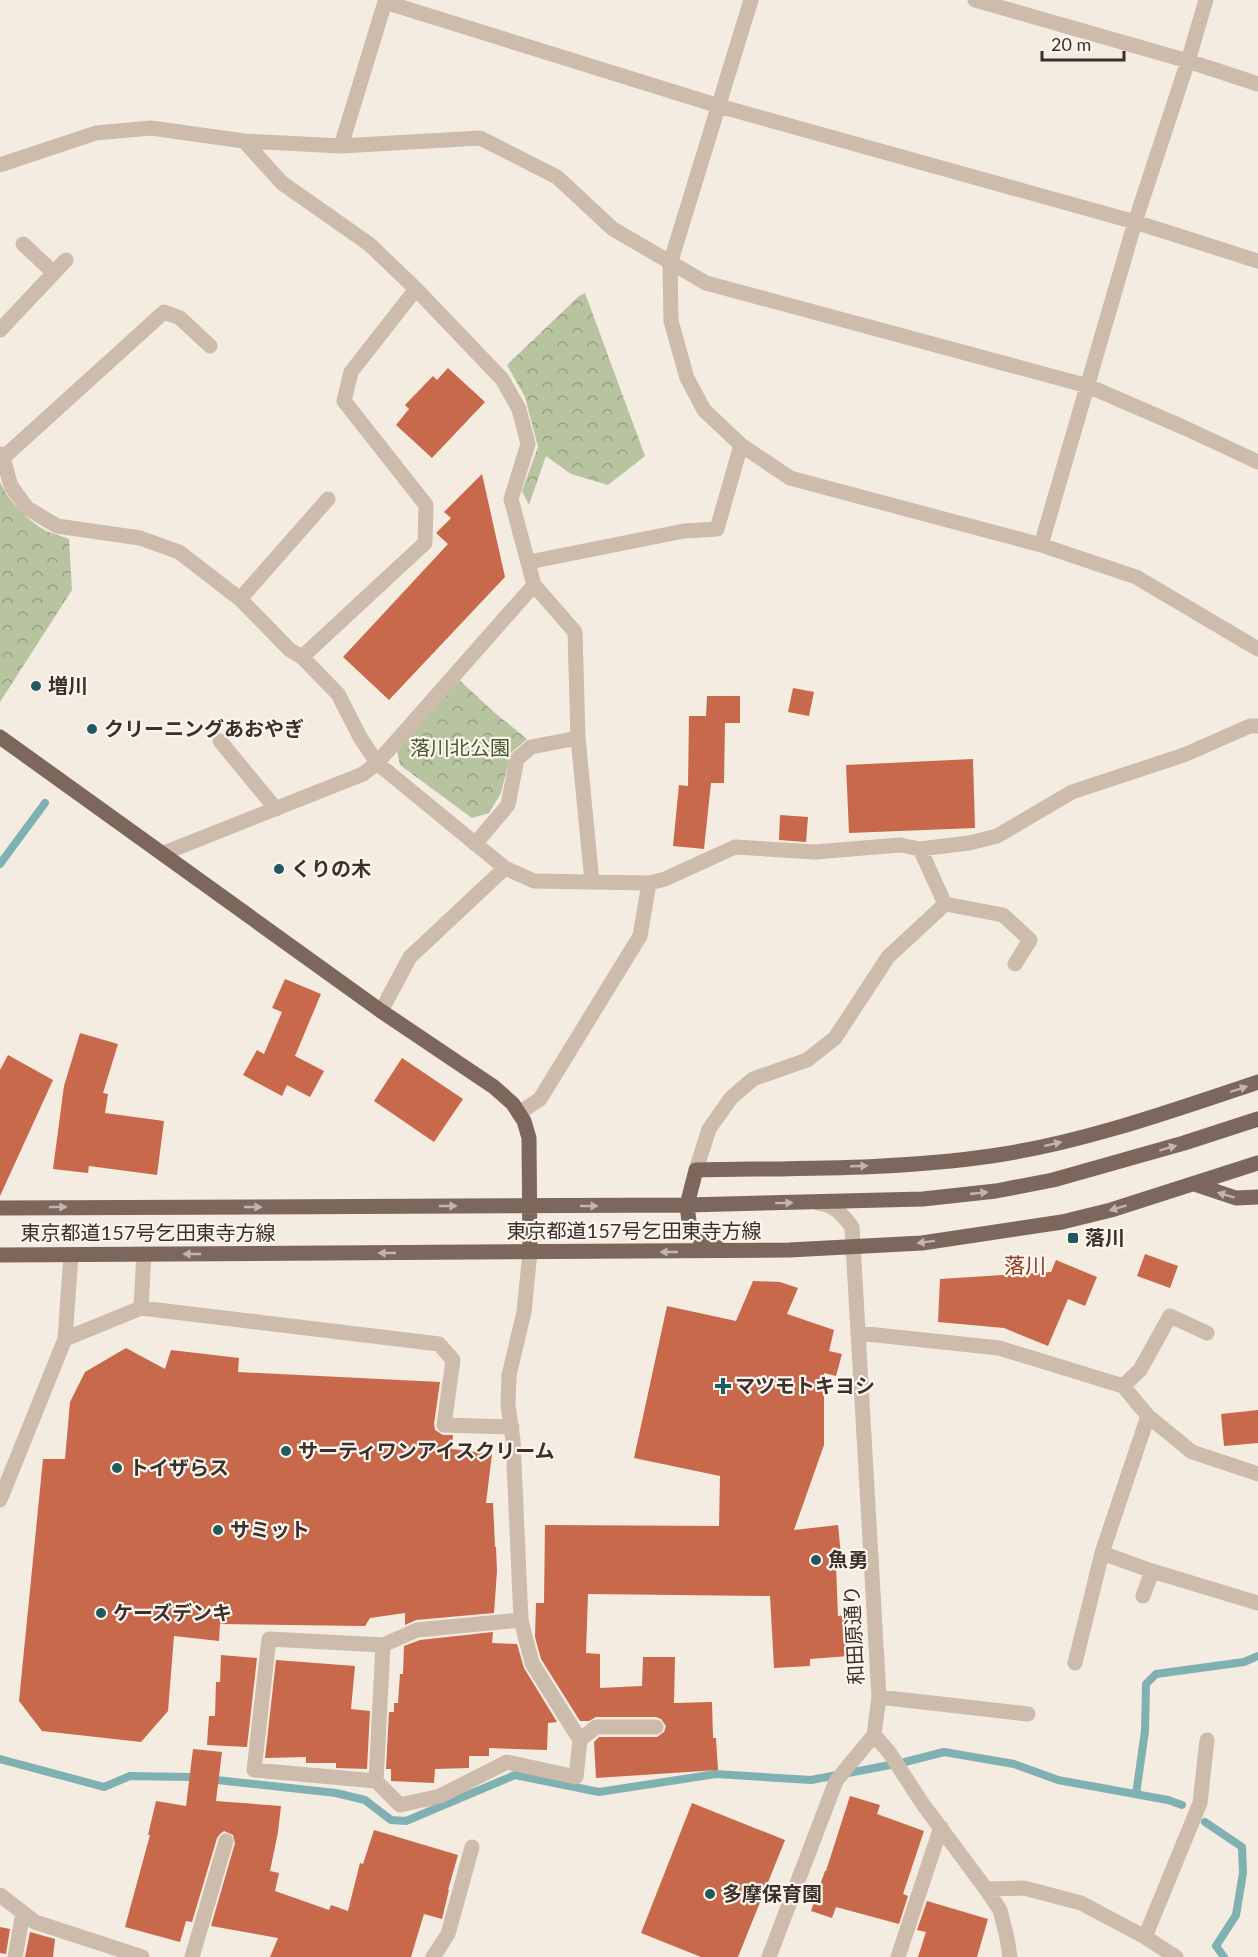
<svg xmlns="http://www.w3.org/2000/svg" width="1258" height="1957" viewBox="0 0 1258 1957" font-family="Lato,'Noto Sans JP',sans-serif">
<style>
.park{fill:url(#park-crowns)}
.lines{fill:none;stroke-linecap:round;stroke-linejoin:round}
.stream{stroke:#7fb0b2;stroke-width:8}
.building{fill:#c8694b}
.minor{stroke:#cdbbac;stroke-width:15}
.major{stroke:#7d675c;stroke-width:15}
.oneway{fill:#c2b5ac}
.poi-dot{fill:#1f5a5e;stroke:#fbf5ee;stroke-width:2}
.labels{text-anchor:middle;stroke-width:4.5;stroke-linejoin:round;paint-order:stroke}
.poi-label{font-size:20px;font-weight:bold;fill:#3b302b;stroke:#fbf5ee;text-anchor:start}
.park-label{font-size:20px;fill:#4a5a2e;stroke:#fbf5ee}
.street-label{font-size:20px;fill:#3b302b;stroke:#fbf5ee}
.neighbourhood-label{font-size:21px;fill:#8c3b22;stroke:#fbf5ee}
</style>
<defs>
<pattern id="park-crowns" width="20" height="18" patternUnits="userSpaceOnUse" patternTransform="scale(1.5)"><rect width="20" height="18" fill="#b8c4a0"/><path d="M2 6a3 3 0 1 1 6 0M12 15a3 3 0 1 1 6 0" fill="none" stroke="#97a083"/></pattern>
</defs>
<rect width="100%" height="100%" fill="#f4ebe1"/>
<path class="park" d="M585,293L645,456L608,485L571,474L546,456L529,505L522,491L538,447L525,397L507,365L579,296Z
M0,482C9,502 27,520 46,531C53,534 62,536 69,539L72,590L0,702Z
M456,677L495,713L527,739L511,753L501,793L489,813L472,818L400,765L396,746Z"/>
<g class="lines">
<path class="stream" d="M0,864L45,803
M0,1759L104,1787L130,1776L189,1777L336,1793L365,1800L391,1820L406,1821L515,1775L599,1792L716,1774L811,1780L901,1763L944,1752L1014,1764L1058,1780L1168,1800L1182,1805
M1136,1794L1145,1731L1146,1684L1156,1674L1244,1662L1258,1656
M1205,1822L1242,1847L1243,1873L1236,1915L1216,1946L1224,1957"/>
</g>
<path class="building" d="M448,368L485,402L432,458L396,425L409,409L405,405L433,376L437,380Z
M482,474L505,577L389,700L343,657L448,544L436,533L451,518L444,512Z
M793,688L814,692L809,716L788,712Z
M707,696H740V723H725L724,783H711L704,849L673,846L679,785L688,786L689,716H706Z
M973,759L975,828L849,833L846,765Z
M780,815L808,817L806,842L779,840Z
M285,979L321,994L295,1056L324,1071L310,1097L287,1085L282,1096L243,1075L257,1050L264,1054L282,1012L272,1008Z
M80,1033L118,1044L103,1093L108,1094L105,1113L164,1121L157,1175L89,1166L88,1173L53,1169L64,1086Z
M8,1055L53,1080L0,1196V1070Z
M402,1058L463,1099L434,1142L374,1101Z
M1145,1254L1178,1266L1170,1288L1137,1276Z
M1056,1260L1097,1277L1085,1306L1068,1299L1048,1346L1004,1328L938,1322L940,1279L1051,1272Z
M753,1281L780,1282L798,1288L787,1314L834,1330L829,1351L842,1354L836,1376L824,1373V1445L794,1530L838,1525L842,1565L836,1566L838,1616L846,1615L849,1656L810,1659V1666L774,1668L770,1596L588,1594L586,1653L600,1654V1688L642,1686L643,1657H675L674,1703L712,1702L713,1738H716L718,1770L596,1778L594,1742L599,1737H657L664,1732L666,1726L661,1719L656,1717H596L589,1721H580L541,1659L535,1637L536,1603H544L545,1525L719,1526L720,1476L634,1458L667,1306L736,1321Z
M126,1348L165,1369L171,1350L239,1358L238,1372L440,1382L434,1424L435,1430L443,1435H453L452,1449L492,1454L486,1503H493L495,1547H496L497,1571L494,1613L416,1620L405,1625V1613L370,1618L365,1626L220,1624L219,1641L174,1636L168,1711L141,1742L42,1731L19,1701L43,1459H65L70,1402L85,1372Z
M1258,1410V1443L1224,1446L1221,1414Z
M493,1632L492,1643L517,1644L524,1668L557,1722L548,1723L547,1750L489,1748V1756H469V1768L435,1769L434,1783L391,1781V1769H386L389,1712H394V1703H398L400,1674H403L404,1646L420,1640Z
M221,1655L257,1658L247,1747L207,1745L209,1716H215L216,1682H220Z
M276,1660L355,1666L351,1709L370,1711L367,1769L336,1768V1763H306V1757L265,1758Z
M193,1749L222,1752L216,1801L281,1806L278,1832L270,1871L279,1873L275,1891L329,1910L331,1905L348,1911L360,1863L363,1864L374,1830L458,1855L448,1890H449L442,1919L424,1914L411,1957H270L278,1938L211,1926L235,1843L233,1835L224,1831L220,1834L217,1838L192,1922L186,1921L180,1942L125,1927L150,1835H148L156,1801L186,1806Z
M850,1796L880,1805L877,1814L924,1831L903,1894L908,1896L899,1924L836,1907L832,1918L811,1911L825,1871H826Z
M692,1803L785,1840L738,1957H701L641,1933Z
M927,1901L988,1919L977,1957H918L926,1932L917,1930Z
M0,1927L10,1929L6,1954L0,1953Z
M30,1932L55,1939L53,1957H25Z"/>
<g class="lines">
<path class="minor" d="M751,0L670,264L671,321L687,378L704,410L741,445L790,478L1041,545L1136,577L1258,649
M975,0L1188,61L1258,84
M244,141L282,183L369,244L416,289L502,379L519,409L528,444L511,499L534,585L575,632L578,738L531,747L517,759L508,805L475,844
M341,146L385,2L719,106L1135,222L1258,261
M0,165L96,133L151,128L244,141L341,146L480,138L557,177L613,229L706,283L1088,386L1185,428L1258,462
M23,244L54,273
M0,330L66,260
M0,454L3,458L11,486L27,508L57,526L140,538L179,552L240,599L290,650L302,657L338,694L360,737L377,763L505,868L534,881L649,883L665,879L735,847L815,852L900,845L920,849L969,843L997,836L1072,792L1184,755L1250,726H1258
M3,458L164,312L180,318L210,346
M1041,545L1135,222L1188,61L1206,0
M529,562L684,531L717,529L741,445
M240,599L328,499
M302,657L425,543L426,505L344,401L351,372L416,289
M578,738L592,882
M220,741L276,809
M920,849L945,904
M164,853L363,774L377,763L534,585
M945,904L1003,915L1030,940L1015,964
M381,1011L410,957L505,868
M519,1113L540,1099L640,936L649,883
M696,1170L709,1129L731,1098L753,1079L807,1060L835,1038L888,957L945,904
M141,1308L144,1254
M858,1333L999,1348L1123,1386L1148,1416L1192,1452L1258,1474
M65,1339L141,1308L439,1344L453,1360L444,1425L512,1427
M1123,1386L1140,1370L1170,1316L1207,1333
M0,1500L65,1339L71,1255
M1102,1553L1152,1571L1258,1603
M1143,1596L1152,1571
M383,1645L376,1781L254,1770L269,1639L383,1645L417,1630L521,1620L513,1440L508,1405L509,1375L524,1312L530,1252
M1075,1663L1102,1553L1148,1416
M879,1697L1028,1714
M874,1735L889,1752L922,1803L986,1889L1000,1910L1007,1938L1010,1957
M580,1740L596,1727H656
M376,1781L400,1805L440,1796L507,1762L576,1777L580,1740L532,1663L521,1620
M986,1889L1024,1888L1081,1903L1145,1937L1176,1957
M0,1895L35,1922L142,1957
M1145,1937L1200,1803L1207,1740
M15,1957L23,1913
M192,1957L226,1841
M433,1957L448,1934L472,1847
M769,1957L836,1781L874,1735L879,1697L852,1227C842,1214 835,1205 818,1203
M898,1957L941,1827"/>
<path class="major" d="M0,737L381,1011L494,1087L513,1104L524,1121L529,1138L530,1252
M1194,1184L1236,1198L1258,1197
M0,1208L687,1205L923,1199L996,1191L1053,1180L1184,1143L1258,1119
M719,1248L705,1243L690,1230L687,1205L696,1170C793,1168 895,1170 991,1156C1082,1143 1171,1111 1258,1082
M0,1255L789,1250L922,1243L1062,1222L1111,1210L1258,1163"/>
</g>
<defs><path id="oneway-solid" d="M-6-.8H1V-3.2L6.5 0L1 3.2V.8H-6Z" transform="scale(1.5)"/></defs>
<g class="oneway">
<use href="#oneway-solid" transform="translate(1239 1089) rotate(-18)"/>
<use href="#oneway-solid" transform="translate(1053 1144) rotate(-13)"/>
<use href="#oneway-solid" transform="translate(1168 1148) rotate(-17)"/>
<use href="#oneway-solid" transform="translate(859 1166) rotate(-2)"/>
<use href="#oneway-solid" transform="translate(979 1193) rotate(-6)"/>
<use href="#oneway-solid" transform="translate(1226 1195) rotate(-163)"/>
<use href="#oneway-solid" transform="translate(784 1203) rotate(-1)"/>
<use href="#oneway-solid" transform="translate(448 1206)"/>
<use href="#oneway-solid" transform="translate(589 1206)"/>
<use href="#oneway-solid" transform="translate(58 1207)"/>
<use href="#oneway-solid" transform="translate(253 1207)"/>
<use href="#oneway-solid" transform="translate(1118 1208) rotate(163)"/>
<use href="#oneway-solid" transform="translate(926 1242) rotate(173)"/>
<use href="#oneway-solid" transform="translate(669 1252) rotate(180)"/>
<use href="#oneway-solid" transform="translate(387 1253) rotate(180)"/>
<use href="#oneway-solid" transform="translate(192 1254) rotate(180)"/>
</g>
<g class="poi-dot">
<circle cx="36" cy="686" r="6"/>
<circle cx="92" cy="729" r="6"/>
<circle cx="279" cy="869" r="6"/>
<rect x="1067" y="1232" width="12" height="12" rx="3"/>
<path d="M720 1377h6v6h6v6h-6v6h-6v-6h-6v-6h6z"/>
<circle cx="286" cy="1451" r="6"/>
<circle cx="117" cy="1468" r="6"/>
<circle cx="218" cy="1530" r="6"/>
<circle cx="816" cy="1560" r="6"/>
<circle cx="101" cy="1613" r="6"/>
<circle cx="710" cy="1894" r="6"/>
</g>
<g class="labels">
<g class="poi-label">
<text x="48" y="693">増川</text>
<text x="104" y="736">クリーニングあおやぎ</text>
<text x="291" y="876">くりの木</text>
<text x="1085" y="1245">落川</text>
<text x="735" y="1393">マツモトキヨシ</text>
<text x="298" y="1458">サーティワンアイスクリーム</text>
<text x="129" y="1475">トイザらス</text>
<text x="230" y="1537">サミット</text>
<text x="828" y="1567">魚勇</text>
<text x="113" y="1620">ケーズデンキ</text>
<text x="722" y="1901">多摩保育園</text>
</g>
<g class="park-label">
<text x="460" y="755">落川北公園</text>
</g>
<g class="street-label">
<text x="634" y="1238">東京都道157号乞田東寺方線</text>
<text x="148" y="1240">東京都道157号乞田東寺方線</text>
<text transform="translate(854 1635) rotate(-93)" y="7">和田原通り</text>
</g>
<g class="neighbourhood-label">
<text x="1025" y="1273">落川</text>
</g>
</g>
<path d="M1042 51v9h82v-9" fill="none" stroke="#3b302b" stroke-width="3"/>
<text x="1051" y="51" font-size="18" fill="#3b302b" stroke="#fbf5ee" stroke-width="4.5" paint-order="stroke">20 m</text>
</svg>
